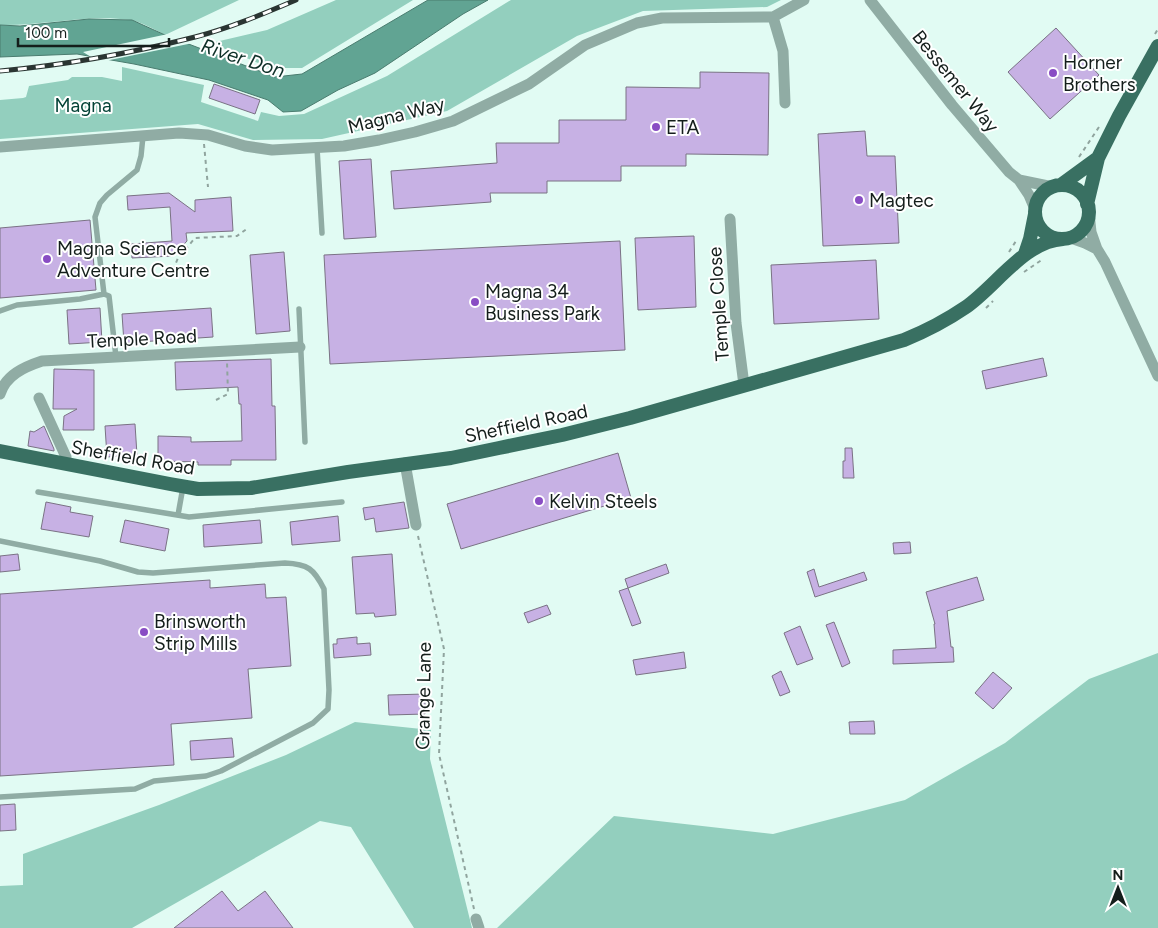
<svg xmlns="http://www.w3.org/2000/svg" width="1158" height="928" viewBox="0 0 1158 928" font-family="Figtree,sans-serif">
<style>
.green{fill:#93cfbe}
.water{fill:#61a493;stroke:#4a7c6f}
.pier{fill:#e1fbf3}
.building{fill:#c7b1e4;stroke:#7a7284}
.lines{fill:none;stroke-linecap:round;stroke-linejoin:round}
.path{stroke:#90a49e;stroke-width:2;stroke-dasharray:4 4;stroke-linecap:butt}
.service{stroke:#90aca4;stroke-width:5.5}
.minor{stroke:#90aca4;stroke-width:11}
.primary{stroke:#397062;stroke-width:14}
.rail-casing{stroke:#2a3532;stroke-width:5}
.rail{stroke:#fff;stroke-width:3;stroke-dasharray:9;stroke-linecap:butt}
.poi-dot{fill:#894dc4;stroke:#fff;stroke-width:2}
.labels{text-anchor:middle;stroke-width:4;stroke-linejoin:round;paint-order:stroke}
.poi-label{font-size:19px;fill:#141e1b;stroke:#fff;text-anchor:start}
.street-label{font-size:19px;fill:#141e1b;stroke:#fff}
.park-label{font-size:19px;fill:#044337;stroke:#fff}
.water-label{font-size:20px;font-style:italic;fill:#0e3028;stroke:#fff}
</style>
<rect width="100%" height="100%" fill="#e1fbf3"/>
<path class="green" d="M0,0H239L165,35C155,30 142,22 130,20C87,14 43,26 0,25Z
M336,0H413L302,68H270L211,43L267,30Z
M511,0H781L767,7L643,11L577,36L447,111L322,139L253,140L198,124L0,139V100L23,98L26,97L29,86L68,80L72,77H102L122,81V67L204,85L201,102L258,121L261,112L279,116L304,114L387,76Z
M1158,653V928H497L614,816L773,834L905,800L1005,743L1089,679Z
M355,722L431,730L430,759L472,928H414L351,827L320,821L132,928H0V886L23,885V854L159,805L286,755Z"/>
<path class="water" d="M428,0H488L463,14L375,73L338,90L301,111L283,112L268,100L209,80L134,64L77,54L0,57V25L20,26L89,19L132,20L165,35L275,77L302,74Z"/>
<path class="pier" d="M168,34L193,43L105,61L96,60L83,52Z"/>
<path class="building" d="M1056,28L1099,75L1050,119L1008,72Z
M700,72L769,73L768,155L686,154V166H621V181H547V193H490L491,202L394,209L391,171L497,163L496,143H559V120H626V87L700,88Z
M214,84L260,100L255,114L209,98Z
M865,131L867,156H895L899,243L823,246L818,134Z
M371,159L376,237L344,239L339,161Z
M169,193L195,212V200L231,197L233,231L186,233L187,241L173,256L132,258L131,244L172,241L170,207L128,210L127,196Z
M90,220L96,290L0,298V228Z
M694,236L696,307L638,310L635,238Z
M620,241L625,350L330,364L324,255Z
M284,252L290,331L256,334L250,255Z
M876,260L879,319L774,324L771,265Z
M100,308L102,342L69,344L67,310Z
M211,308L213,337L124,343L122,314Z
M1043,358L1047,376L986,389L982,371Z
M271,359L272,406H275L276,460H231V465H198V462L158,461V436L191,437V442L242,441L241,404H239L238,387L176,390L175,362Z
M54,369L94,370V430H63L64,416L77,409H53Z
M135,424L137,455L107,457L105,426Z
M44,426L54,449V451L28,446L30,431L34,432Z
M845,448H852L854,478H843V461H845Z
M618,453L631,498L461,549L447,504Z
M46,502L71,507L70,512L93,516L89,537L41,529Z
M404,502L409,528L376,532L374,518L365,520L363,508Z
M338,516L340,541L292,545L290,522Z
M125,520L169,529L165,551L120,542Z
M260,520L262,543L204,547L203,525Z
M910,542L911,553L894,554L893,543Z
M18,554L20,570L0,572V556Z
M392,554L396,615L375,617L374,613L356,614L352,557Z
M666,564L669,573L628,588L625,579Z
M814,569L819,587L864,572L867,580L815,597L807,572Z
M977,577L984,600L947,611L951,647H953L954,662L893,664V650L936,648L934,624H935L926,592Z
M210,580V588L265,584L266,598L286,597L291,666L248,669L252,718L171,724L174,765L0,776V594Z
M628,588L641,623L632,626L619,591Z
M547,605L551,614L528,623L524,613Z
M834,622L850,663L842,667L826,625Z
M800,626L813,659L797,665L784,633Z
M357,637V644L370,643L371,655L334,658L333,644H337V639Z
M684,652L686,668L636,675L633,660Z
M781,671L790,692L780,696L772,676Z
M993,672L1012,688L993,709L975,693Z
M425,694V714L389,715L388,695Z
M874,721L875,734H850L849,722Z
M232,738L234,757L191,760L190,741Z
M15,804L16,830L0,831V805Z
M222,891L238,911L265,891L293,928H174Z"/>
<g class="lines">
<path class="path" d="M1155,34L1158,29
M204,144L208,187
M1079,157L1101,124
M1009,252L1016,241
M173,270L178,258L195,238L237,236L248,228
M1024,272L1043,259
M986,308L993,301
M216,400L228,394L227,361
M418,536L444,649L439,754L474,909"/>
<path class="service" d="M317,148L322,233
M104,294L95,217L100,203L107,195L137,170L141,156L143,136
M299,309L305,442
M0,311L17,305L80,299L104,294L109,296L116,357
M38,492L189,517L342,502
M178,515L183,487
M0,541L100,561L138,572L153,573L285,563C308,564 314,569 324,589L329,690L328,709L313,723L221,771L206,776L154,781L135,789L0,797"/>
<path class="minor" d="M870,0L952,105L1009,172L1019,180
M773,17L783,51L785,103
M0,147L179,133L208,135L245,146L272,150L344,146L379,140L415,132L453,121L529,84L585,45L637,23L662,18L773,17L804,0
M1035,209L1029,195L1019,180L1053,187
M730,219L736,323L744,385
M1071,238L1085,243L1097,249L1091,232L1089,213
M1097,249L1105,262L1158,376
M0,394C6,375 24,367 42,361L300,347
M39,398L66,457L65,464
M405,463L416,525
M476,919L479,928"/>
<path class="primary" d="M1061,185L1098,158
M1035 212a27 27 0 1 1 54 0a27 27 0 1 1-54 0Z
M1087,204L1098,158L1119,116L1158,46
M1025,254L1030,239L1035,214
M0,451L170,484L198,489L251,488L348,472L451,458L499,448L562,435L630,418L904,340C926,331 947,320 966,307C996,286 1025,241 1063,239"/>
<g class="rail-casing">
<path id="rail" d="M0,71C65,65 132,53 195,37C230,28 263,14 296,0"/>
</g>
<use href="#rail" class="rail"/>
</g>
<g class="poi-dot">
<circle cx="1053" cy="73" r="5"/>
<circle cx="656" cy="127" r="5"/>
<circle cx="859" cy="200" r="5"/>
<circle cx="47" cy="259" r="5"/>
<circle cx="475" cy="302" r="5"/>
<circle cx="539" cy="501" r="5"/>
<circle cx="144" cy="632" r="5"/>
</g>
<g class="labels">
<g class="poi-label">
<text x="1063" y="69">Horner<tspan x="1063" dy="22">Brothers</tspan></text>
<text x="666" y="134">ETA</text>
<text x="869" y="207">Magtec</text>
<text x="57" y="255">Magna Science<tspan x="57" dy="22">Adventure Centre</tspan></text>
<text x="485" y="298">Magna 34<tspan x="485" dy="22">Business Park</tspan></text>
<text x="549" y="508">Kelvin Steels</text>
<text x="154" y="628">Brinsworth<tspan x="154" dy="22">Strip Mills</tspan></text>
</g>
<g class="street-label">
<text transform="translate(956 81) rotate(51)" y="7">Bessemer Way</text>
<text transform="translate(396 115) rotate(-14)" y="7">Magna Way</text>
<text transform="translate(718 304) rotate(-94)" y="7">Temple Close</text>
<text transform="translate(142 338) rotate(-3)" y="7">Temple Road</text>
<text transform="translate(526 423) rotate(-12)" y="7">Sheffield Road</text>
<text transform="translate(133 457) rotate(10)" y="7">Sheffield Road</text>
<text transform="translate(423 696) rotate(-89)" y="7">Grange Lane</text>
</g>
<g class="park-label">
<text x="83" y="112">Magna</text>
</g>
<g class="water-label">
<text transform="translate(243 58) rotate(18)" y="7">River Don</text>
</g>
</g>
<g transform="translate(1118 888)" stroke="#ffffff" stroke-width="4" paint-order="stroke">
<path d="M0-4L9 19L0 12L-9 19Z" fill="#141e1b"/>
<text y="-8" font-size="14" font-weight="bold" text-anchor="middle" fill="#141e1b">N</text>
</g>
<path d="M18 38v8h151v-8" fill="none" stroke="#141e1b" stroke-width="2.5"/>
<text x="25" y="38" font-size="15" fill="#141e1b" stroke="#ffffff" stroke-width="4" paint-order="stroke">100 m</text>
</svg>
